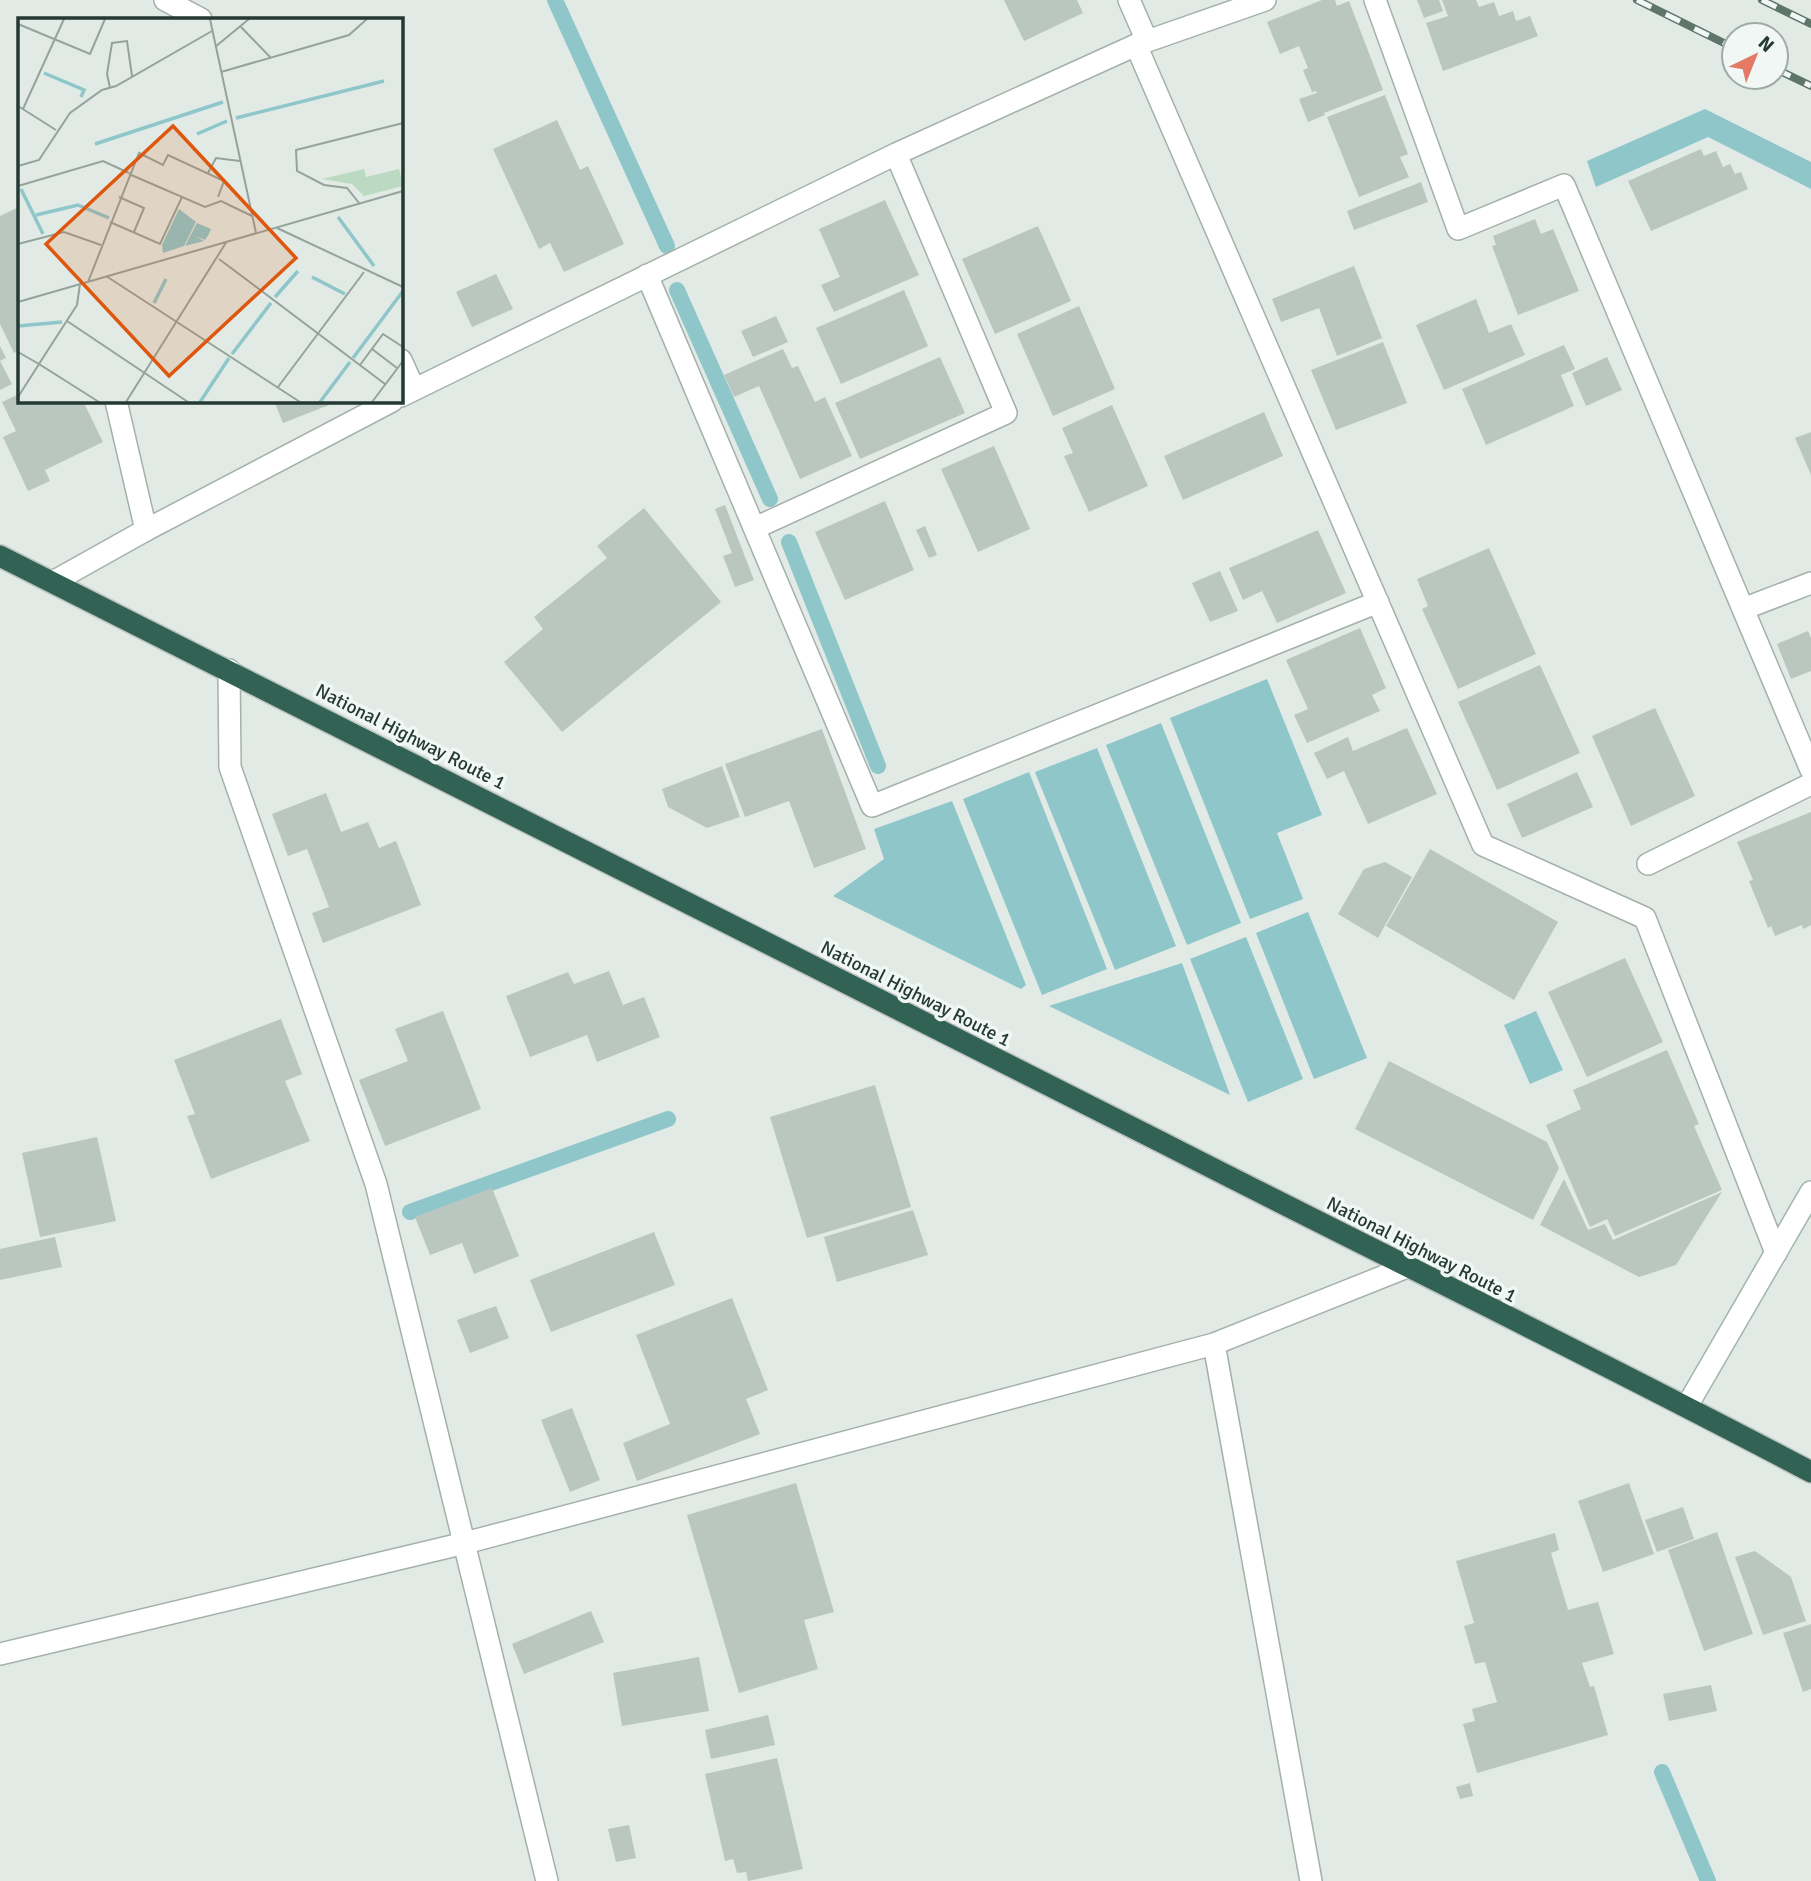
<svg xmlns="http://www.w3.org/2000/svg" width="1811" height="1881" viewBox="0 0 1811 1881" font-family="Signika,sans-serif">
<style>
.water{fill:#8ec6ca}
.lines{fill:none;stroke-linecap:round;stroke-linejoin:round}
.stream{stroke:#8ec6ca;stroke-width:16}
.building{fill:#bac7c1}
.lane-casing{stroke:#a4b1ab;stroke-width:24}
.street-casing{stroke:#a4b1ab;stroke-width:24}
.secondary-casing{stroke:#a1b5ac;stroke-width:24}
.highway-casing{stroke:#bdc4c1;stroke-width:24}
.lane{stroke:#fff;stroke-width:21}
.street{stroke:#fff;stroke-width:21}
.secondary{stroke:#fff;stroke-width:21}
.highway{stroke:#326254;stroke-width:21}
.rail-casing{stroke:#5e756c;stroke-width:8}
.rail{stroke:#f1f7f4;stroke-width:5;stroke-dasharray:16;stroke-linecap:butt}
.labels{text-anchor:middle;stroke-width:7;stroke-linejoin:round;paint-order:stroke}
.street-label{font-size:19px;fill:#233931;stroke:#f1f7f4}
.inset-river{fill:none;stroke:#8ec6ca;stroke-width:3.5}
.inset-road{fill:none;stroke:#95a39d;stroke-width:2}
.view{fill:#de570e;fill-opacity:0.15;stroke:#de570e;stroke-width:3.5}
.inset-edge{fill:none;stroke:#233931;stroke-width:3.5}
</style>
<rect width="100%" height="100%" fill="#e1eae5"/>
<path class="water" d="M1705,109L1811,162V189L1708,137L1596,187L1587,161Z
M1267,679L1322,815L1277,833L1303,899L1250,919L1170,718Z
M1161,723L1241,923L1187,945L1106,745Z
M1097,748L1176,946L1115,970L1035,772Z
M1029,772L1107,969L1042,995L963,799Z
M952,801L1026,985L1021,989L833,896L884,859L874,829Z
M1308,912L1367,1058L1314,1079L1256,933Z
M1246,937L1303,1079L1248,1102L1190,959Z
M1182,963L1230,1095L1049,1006Z
M1536,1011L1563,1070L1530,1084L1504,1025Z"/>
<g class="lines">
<path class="stream" d="M555,0L667,246
M677,290L770,499
M789,542L878,766
M410,1212L668,1119
M1662,1772L1708,1881"/>
</g>
<path class="building" d="M1004,0H1077L1083,13L1024,41Z
M1322,0H1335L1337,6L1349,1L1383,90L1324,113L1325,115L1308,122L1299,99L1317,93L1316,91L1312,92L1303,70L1308,68L1299,46L1280,54L1267,22Z
M1417,0H1439L1443,11L1424,18Z
M1442,0H1476L1479,7L1494,2L1499,16L1513,11L1516,21L1530,16L1538,36L1443,71L1426,23L1448,16Z
M1385,95L1408,154L1400,157L1409,177L1359,197L1327,117Z
M557,120L580,170L588,166L624,244L564,272L550,243L539,249L493,149Z
M1701,149L1704,156L1716,151L1723,167L1730,164L1735,174L1741,172L1748,189L1651,231L1628,181Z
M1421,182L1428,202L1354,230L1347,211Z
M885,200L919,275L834,312L821,285L840,277L819,229Z
M19,207V350L14,353L0,324V216Z
M1535,219L1541,234L1553,229L1579,291L1518,315L1492,246L1496,245L1493,236Z
M1038,226L1071,301L995,334L962,259Z
M1354,266L1382,338L1337,356L1319,308L1281,322L1272,299Z
M496,274L513,309L472,327L456,292Z
M904,290L928,346L841,384L816,328Z
M1476,299L1489,333L1511,324L1525,355L1444,390L1416,325Z
M1079,306L1115,389L1053,416L1017,334Z
M776,316L788,342L753,357L741,331Z
M1383,342L1407,403L1336,430L1311,370Z
M1564,345L1575,369L1561,375L1574,406L1486,445L1462,389Z
M0,346L6,358L0,361L12,384L0,390Z
M783,349L792,368L798,366L815,402L825,397L852,456L800,479L759,386L734,397L724,375Z
M940,357L965,413L860,459L835,403Z
M1607,357L1622,390L1586,406L1572,373Z
M19,394V401H83L103,442L45,470L50,481L28,491L3,437L16,431L2,402Z
M274,401H339L283,423Z
M1112,405L1148,486L1089,512L1064,456L1073,453L1062,428Z
M1264,412L1283,456L1183,500L1164,456Z
M1811,432V475L1795,438Z
M994,446L1030,529L978,552L941,469Z
M885,501L914,570L845,600L815,532Z
M725,505L754,580L735,587L723,556L732,553L715,509Z
M644,508L721,602L562,732L504,662L543,629L534,617L607,558L597,546Z
M925,526L937,555L929,558L916,530Z
M1318,530L1346,593L1277,623L1262,591L1243,600L1229,568Z
M1489,548L1536,654L1458,689L1422,609L1428,606L1417,579Z
M1220,571L1238,611L1210,622L1192,583Z
M1360,628L1386,688L1372,695L1380,711L1307,743L1294,715L1308,709L1286,660Z
M1808,631L1811,638V671L1791,679L1777,644Z
M1540,665L1580,753L1497,790L1458,702Z
M1655,708L1695,796L1631,826L1592,736Z
M1407,728L1437,794L1368,824L1344,771L1327,779L1314,753L1348,737L1353,751Z
M822,729L866,849L814,868L789,801L745,817L725,764Z
M722,766L740,817L707,828L668,807L662,789Z
M1577,772L1593,807L1522,838L1507,804Z
M326,793L341,832L368,822L379,848L396,841L421,905L323,943L312,913L329,907L307,849L288,856L272,814Z
M1811,812V925L1803,929L1802,925L1775,936L1771,926L1768,928L1749,881L1753,880L1737,842Z
M1430,849L1558,922L1514,1000L1386,926Z
M1385,862L1412,877L1378,938L1338,914L1364,869Z
M1625,958L1663,1042L1587,1077L1548,992Z
M609,971L623,1005L644,997L660,1037L597,1062L587,1035L530,1057L506,996L568,972L574,984Z
M443,1011L481,1109L385,1146L359,1080L408,1061L395,1029Z
M281,1019L302,1074L285,1081L310,1141L211,1179L187,1116L195,1114L174,1060Z
M1667,1050L1699,1124L1694,1126L1722,1190L1615,1236L1607,1219L1590,1227L1546,1125L1581,1109L1573,1090Z
M1389,1061L1547,1142L1559,1168L1533,1220L1355,1129Z
M875,1085L911,1207L807,1238L770,1117Z
M97,1137L116,1221L40,1237L22,1153Z
M1564,1179L1588,1230L1605,1224L1613,1240L1722,1192L1676,1265L1639,1277L1540,1225Z
M492,1188L519,1256L474,1274L462,1243L430,1255L415,1217Z
M913,1210L928,1255L837,1282L824,1237Z
M654,1232L675,1285L551,1332L530,1280Z
M55,1237L62,1267L0,1280V1249Z
M732,1298L768,1390L746,1399L760,1434L637,1481L623,1443L670,1424L636,1335Z
M496,1306L509,1338L470,1353L457,1320Z
M572,1408L600,1480L570,1492L541,1420Z
M796,1483L834,1612L804,1620L818,1669L739,1693L687,1515Z
M1629,1483L1654,1554L1603,1572L1578,1501Z
M1683,1507L1694,1539L1657,1552L1645,1520Z
M1717,1532L1753,1634L1704,1651L1668,1550Z
M1555,1533L1559,1550L1551,1553L1568,1610L1598,1602L1614,1654L1582,1663L1590,1687L1594,1686L1608,1735L1477,1773L1463,1724L1475,1721L1472,1709L1497,1702L1485,1662L1475,1664L1464,1626L1474,1623L1456,1561Z
M1755,1551L1791,1577L1806,1621L1763,1635L1735,1557Z
M591,1611L604,1642L524,1674L512,1644Z
M1811,1624V1689L1803,1692L1783,1633Z
M699,1657L709,1711L622,1726L613,1673Z
M1711,1685L1717,1711L1669,1721L1663,1694Z
M768,1715L775,1745L711,1759L705,1730Z
M777,1758L803,1869L748,1881L746,1872L737,1873L733,1859L725,1861L705,1774Z
M1470,1783L1473,1796L1460,1799L1456,1787Z
M629,1825L636,1858L616,1862L608,1829Z"/>
<g class="lines">
<g class="lane-casing">
<path id="lane" d="M116,401L146,530"/>
</g>
<g class="street-casing">
<path id="street" d="M165,0L201,19
M1129,0L1147,41
M1375,0L1458,229L1564,185L1811,770
M1136,45L1483,845L1645,918L1776,1253
M647,275L872,806L1378,602
M401,360L414,389
M401,396L896,154L1136,45L1265,0
M755,528L1006,413L896,154
M53,582L146,530L392,401
M1743,609L1811,583
M229,670L230,767L376,1184L547,1881
M1648,864L1811,784
M1214,1344L1311,1881
M0,1654L465,1543L1214,1344L1407,1267"/>
</g>
<g class="secondary-casing">
<path id="secondary" d="M1687,1406L1811,1192"/>
</g>
<g class="highway-casing">
<path id="highway" d="M0,556C390,750 777,948 1165,1144C1380,1254 1598,1359 1811,1472"/>
</g>
<use href="#lane" class="lane"/>
<use href="#street" class="street"/>
<use href="#secondary" class="secondary"/>
<use href="#highway" class="highway"/>
<g class="rail-casing">
<path id="rail" d="M1637,0L1734,48
M1762,0L1811,24
M1776,69L1811,86"/>
</g>
<use href="#rail" class="rail"/>
</g>
<g class="labels">
<g class="street-label">
<text transform="translate(411 736) rotate(27)" y="7">National Highway Route 1</text>
<text transform="translate(916 993) rotate(27)" y="7">National Highway Route 1</text>
<text transform="translate(1422 1249) rotate(27)" y="7">National Highway Route 1</text>
</g>
</g>
<g transform="translate(18 18)">
<rect width="385" height="385" fill="#e1eae5"/>
<path d="M346,151L348,159L381,151L385,168L346,178L334,166L304,161Z" fill="#bcd9c1"/>
<path d="M161,191L178,204L166,228L145,235L144,227ZM179,205L193,211L191,216L187,222L177,218L186,223L167,228Z" fill="#8ec6ca"/>
<path class="inset-river" d="M26,55L66,72L63,79M218,100L366,63M179,116L209,103M77,126L205,84M3,171L25,216M18,197L60,187L91,200M320,199L356,248M294,259L327,276M257,279L280,253M136,285L148,261M0,308L44,304M214,336L253,285M335,340L385,273M182,384L211,340M302,384L332,344"/>
<path class="inset-road" d="M192,1L238,215M0,6L72,36L87,1M223,9L253,40M197,29L231,1M203,54L331,17L349,1M92,70L89,56L94,25L109,23L114,58M0,88L38,112M5,91L46,1M0,148L21,142L52,95L84,72L98,68L194,13M190,155L198,140L222,143M111,156L187,189L203,183L234,198M0,168L85,143L111,155M101,179L126,190L116,214M341,185L329,170L306,167L279,153L278,132L385,105M92,204L142,226L164,179M259,210L385,269M0,226L46,214L83,227M201,241L367,366M88,258L282,384M70,264L121,135L145,147L150,137L206,163L200,179M62,266L59,287L21,346L81,384M0,284L385,173M49,303L170,384M354,331L379,350M0,334L21,346L0,379M342,347L365,316L385,329M260,369L346,254M108,384L209,223M354,384L385,343"/>
<path class="view" d="M155,108L278,240L151,358L28,226Z"/>
<rect width="385" height="385" class="inset-edge"/>
</g>
<g transform="translate(1755 56) rotate(43)"><circle r="33" fill="#f1f7f4" stroke="#9faba6" stroke-width="2"/>
<path d="M0-5L12 26L0 18L-12 26Z" fill="#e47965"/>
<text y="-10" font-size="19" font-weight="bold" text-anchor="middle" fill="#233931">N</text>
</g>
</svg>
